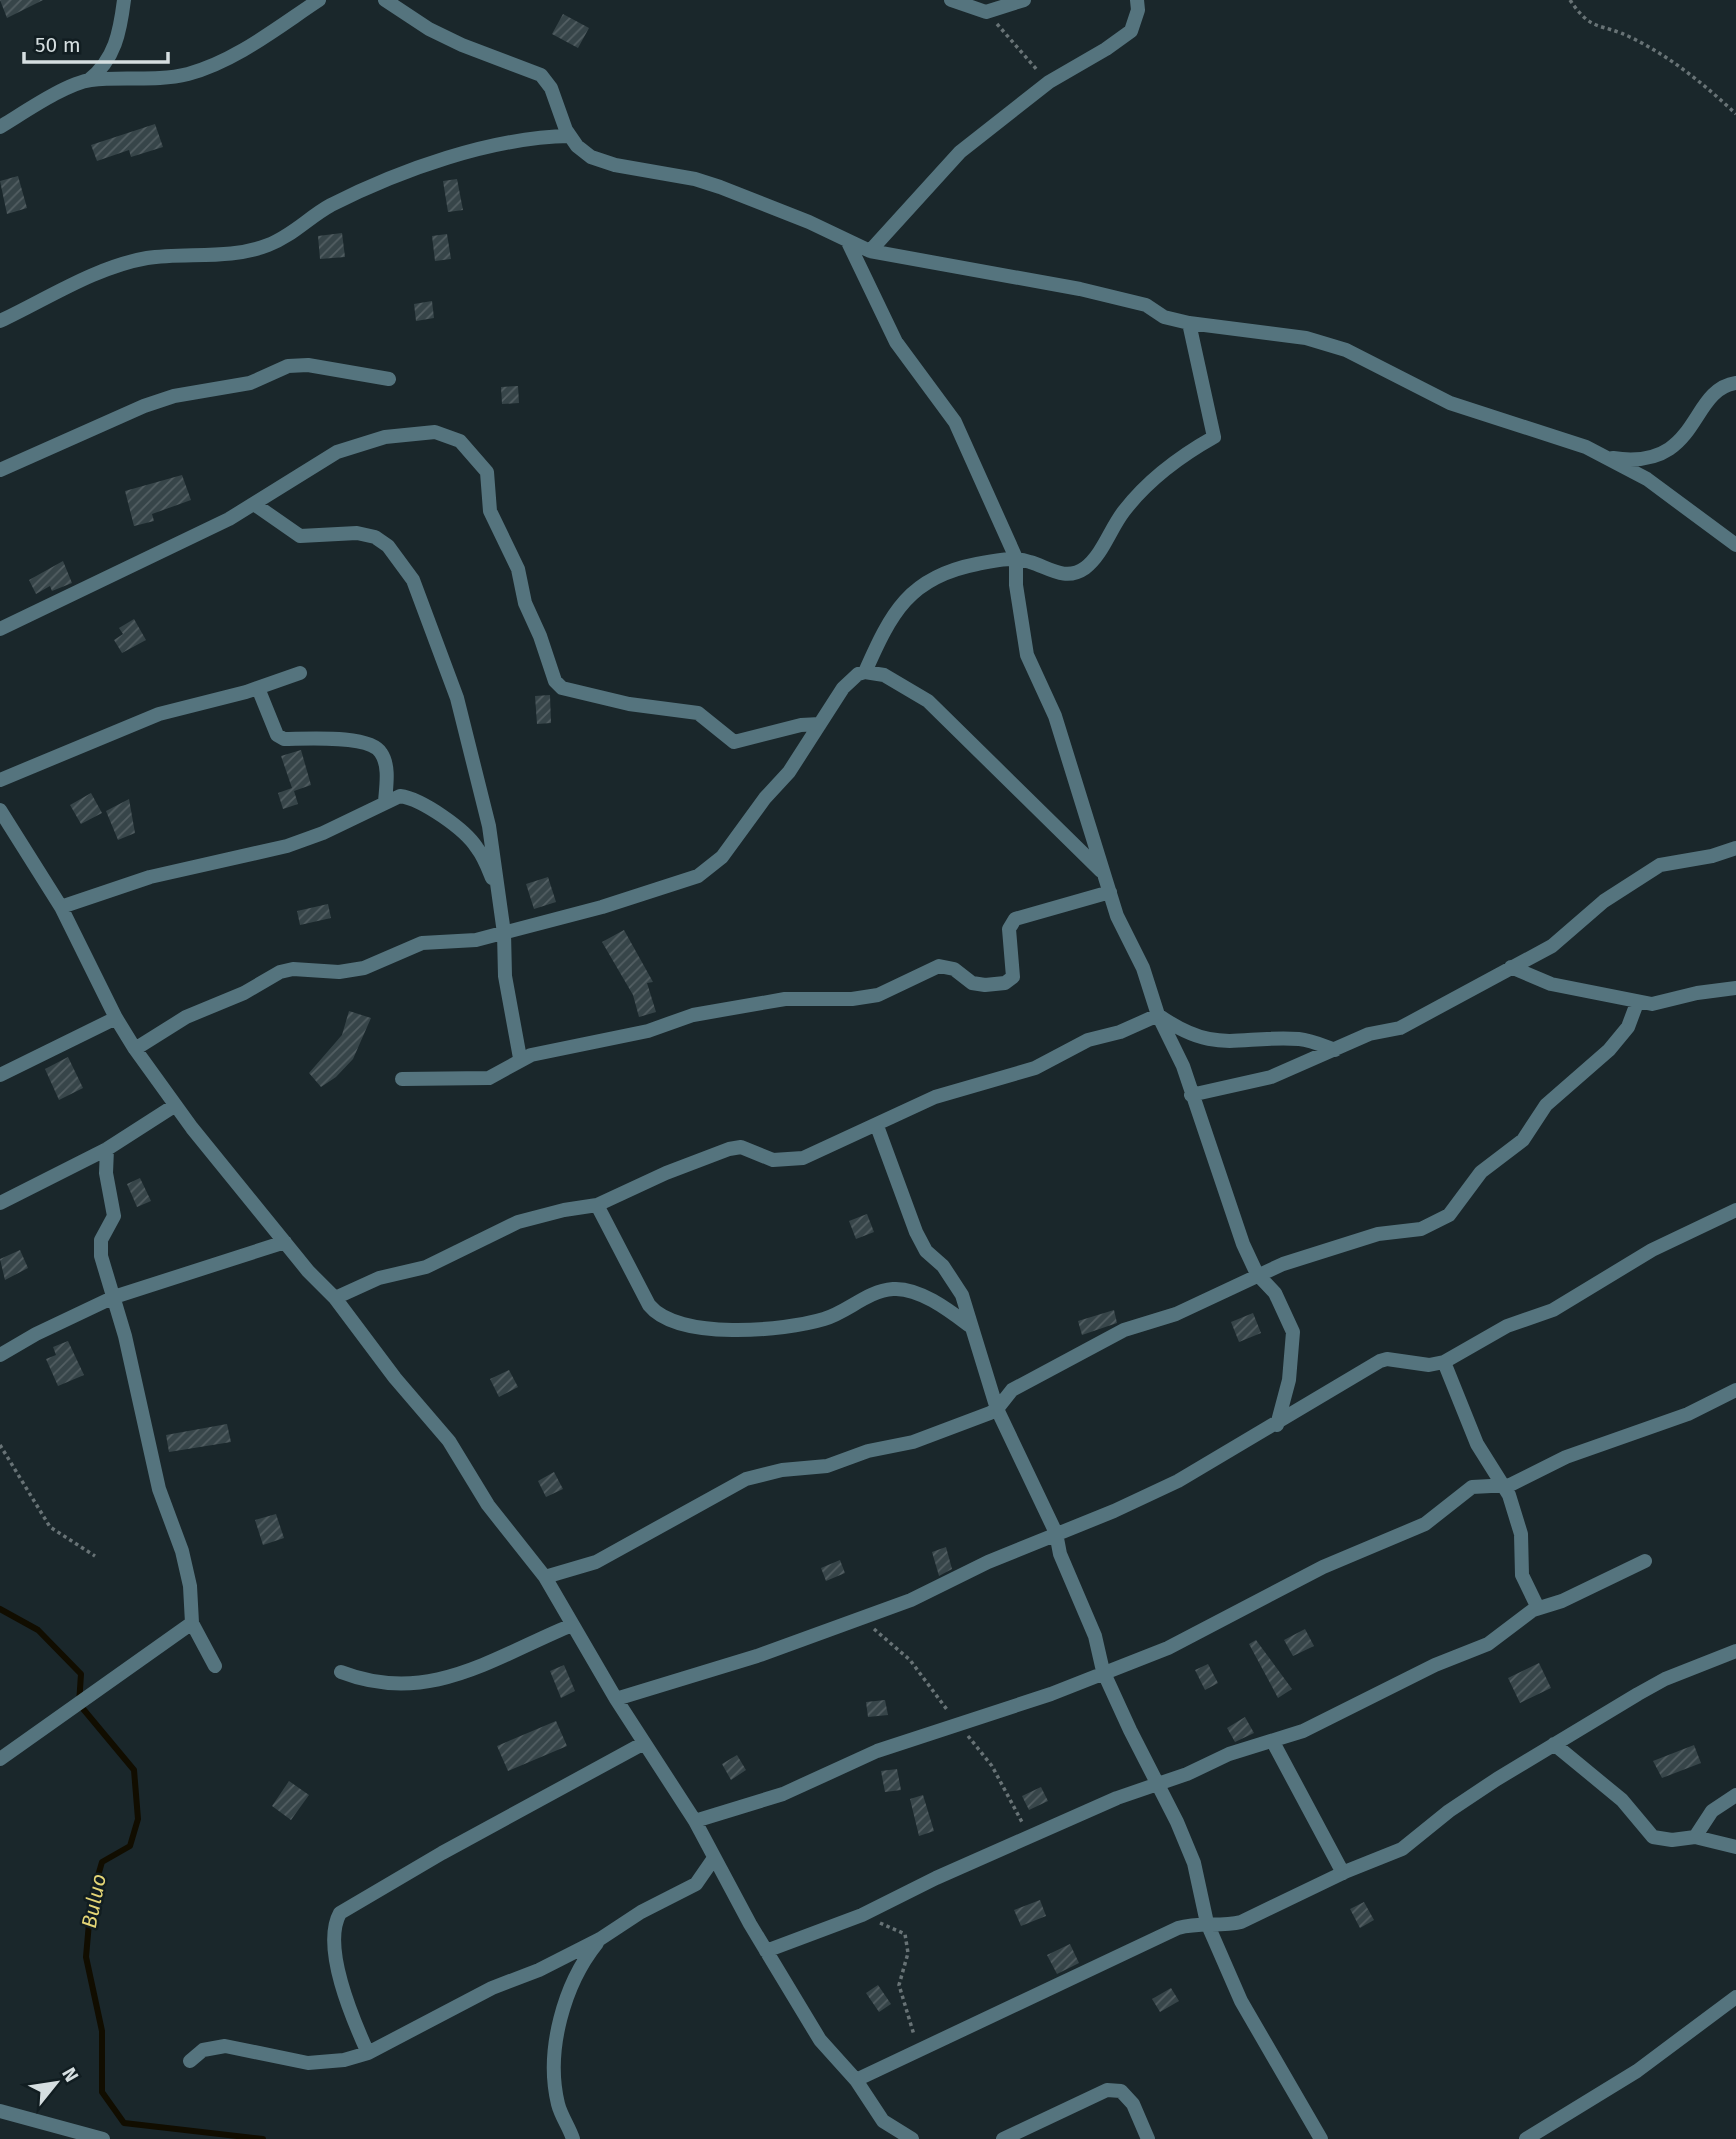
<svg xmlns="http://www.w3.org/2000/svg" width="1736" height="2139" viewBox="0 0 1736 2139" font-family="'Fira Sans',sans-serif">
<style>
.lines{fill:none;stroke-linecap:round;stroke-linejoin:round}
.stream{stroke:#110d00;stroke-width:6}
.building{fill:url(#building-hatch)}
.path{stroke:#687376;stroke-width:3.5;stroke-dasharray:3.5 3.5;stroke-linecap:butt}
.street{stroke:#55747e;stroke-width:14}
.labels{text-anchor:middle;stroke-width:5;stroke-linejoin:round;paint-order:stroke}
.water-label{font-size:21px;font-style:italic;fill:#e4d576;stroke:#111d21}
</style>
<defs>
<pattern id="building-hatch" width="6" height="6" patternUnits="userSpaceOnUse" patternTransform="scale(1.75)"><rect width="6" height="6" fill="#374549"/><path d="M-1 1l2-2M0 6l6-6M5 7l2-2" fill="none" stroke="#535f63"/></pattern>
</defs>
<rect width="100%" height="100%" fill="#1a272b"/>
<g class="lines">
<path class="stream" d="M0,1609L38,1630L81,1674L79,1704L134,1770L138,1819L130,1846L102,1862L91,1900L86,1957L102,2031V2092L124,2123L263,2139"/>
</g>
<path class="building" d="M0,0H43L7,18Z
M563,14L589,28L578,48L552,34Z
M155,124L163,147L131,157L129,150L97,161L91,145Z
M18,176L27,208L7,214L0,181Z
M457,179L463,210L448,212L443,181Z
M342,233L345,257L320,259L318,236Z
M447,234L451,259L435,261L432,236Z
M432,301L434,318L416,321L414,304Z
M518,386L519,403L502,404L501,387Z
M182,475L191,500L152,514L154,521L134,526L125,491Z
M63,561L72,583L52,591L50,586L36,594L29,580Z
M134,619L146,640L122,653L114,640L123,634L119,628Z
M550,695L551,723L537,724L535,696Z
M301,750L311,785L294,791L298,804L283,809L278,793L292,788L281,756Z
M91,793L102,813L81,824L70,805Z
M129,799L135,833L118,840L106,811Z
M548,877L556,902L534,909L526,884Z
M328,904L331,918L300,925L297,911Z
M624,930L653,982L647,983L656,1012L639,1017L633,995L602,942Z
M349,1011L371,1018L353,1059L336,1077L321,1087L309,1073L342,1035Z
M68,1057L83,1088L59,1100L45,1069Z
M140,1178L151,1201L137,1207L127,1184Z
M867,1214L874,1232L856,1239L849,1221Z
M20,1250L28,1268L5,1280L0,1259Z
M1114,1310L1117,1323L1082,1335L1078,1321Z
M1253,1313L1261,1333L1239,1342L1231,1322Z
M68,1341L84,1375L58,1386L46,1359L56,1355L53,1347Z
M509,1370L518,1387L499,1397L490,1379Z
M227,1424L231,1442L169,1452L166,1435Z
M554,1472L563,1489L546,1497L538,1481Z
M276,1514L284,1538L263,1545L255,1520Z
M946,1547L952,1569L939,1576L932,1552Z
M840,1560L845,1573L826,1581L821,1568Z
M1305,1629L1314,1646L1293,1656L1284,1640Z
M1256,1640L1292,1689L1278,1698L1249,1644Z
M1539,1663L1551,1688L1520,1703L1508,1678Z
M1208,1664L1218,1683L1205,1690L1195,1670Z
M564,1665L575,1691L561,1698L550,1671Z
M885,1700L888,1715L868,1717L866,1702Z
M1245,1717L1254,1733L1235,1742L1227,1728Z
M556,1721L567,1746L508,1771L497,1746Z
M1694,1745L1701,1763L1662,1778L1653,1761Z
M737,1755L746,1770L731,1780L722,1764Z
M897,1769L901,1790L885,1792L881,1771Z
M289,1781L309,1795L291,1820L272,1806Z
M1041,1787L1048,1801L1029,1810L1022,1796Z
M923,1795L934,1831L919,1836L910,1799Z
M1040,1900L1046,1916L1021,1926L1014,1910Z
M1364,1902L1374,1920L1360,1928L1350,1909Z
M1070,1944L1079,1963L1057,1974L1047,1955Z
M878,1985L891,2004L879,2012L866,1993Z
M1171,1988L1179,2001L1160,2012L1152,1999Z"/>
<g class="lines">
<path class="path" d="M1570,0C1592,33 1600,22 1632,38C1671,57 1705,85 1736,114
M997,24L1038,71
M0,1445L50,1527L95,1556
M874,1629L910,1660L948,1711
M968,1736L992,1766L1023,1824
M880,1923L905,1934L908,1953L899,1985L914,2035"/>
<path class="street" d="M385,0L429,29L462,45L541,75L551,88L566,130L577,146L591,157L615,165L695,179L720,187L809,222L870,251L1080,289L1146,305L1164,317L1189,323L1306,338L1346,350L1450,403L1586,447L1647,479L1736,545
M951,0L986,12L1024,0
M89,80C115,59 120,32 124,0
M0,127C22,114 66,83 91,80C123,76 156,82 188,74C236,61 278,27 319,0
M847,240L896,342L955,422L1016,558V585L1027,655L1055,716L1117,916L1143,968L1158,1015L1183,1066L1243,1244L1257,1274L1275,1293L1293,1332L1289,1380L1277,1425
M870,251L960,152L1049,82L1106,49L1131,31L1138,10L1137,0
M0,321C47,299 95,267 147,258C186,252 230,260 268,245C292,236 309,217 331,205C400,170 492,137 570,136
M1613,458C1701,471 1688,390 1736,383
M0,470L144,406L174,396L250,383L288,366L308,365L389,379
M254,504L300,536L357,533L375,537L388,546L413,580L457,698L489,826L504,933L505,976L520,1058
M0,629L229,519L337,452L385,437L435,432L460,441L487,472L490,511L518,569L525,603L540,636L555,681L562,688L629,704L698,713L734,742L801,725L820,724
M865,672C891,613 909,577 977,564C994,561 1013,556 1030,562C1048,567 1065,582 1085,568C1103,554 1110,529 1124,511C1147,481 1182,455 1214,437L1189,323
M258,688L277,735L284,739C305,739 370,734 381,753C390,766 386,787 385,802
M0,780L159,714L246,692L300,673
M0,810L61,907L116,1018L135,1049L192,1128L308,1271L335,1298L395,1378L449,1441L488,1505L545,1577L616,1699L695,1821L750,1924L820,2040L856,2080L883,2121L912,2139
M61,907L150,877L287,846L323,833L400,796C422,799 465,829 477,848C484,857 488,868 492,878
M1511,967L1551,984L1652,1004L1697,993L1736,988
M135,1049L186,1017L244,993L280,972L293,969L339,972L364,968L422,943L476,940L602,907L698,876L722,857L765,798L789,772L843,688L858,674L865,672L884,675L928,701L1101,871
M0,1075L116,1018
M402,1079L489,1078L531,1055L648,1031L693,1015L785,999H852L878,995L939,966L954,969L972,983L985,985L1005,983L1013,977L1009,929L1015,919L1110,892
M1191,1095L1271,1077L1369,1034L1400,1028L1552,946L1604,901L1660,865L1712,856L1736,848
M877,1126L916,1232L926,1251L943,1266L962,1295L997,1409L1056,1533L1060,1554L1095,1636L1103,1671L1130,1730L1177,1822L1194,1863L1207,1923L1241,2001L1321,2139
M107,1149L106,1173L114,1216L101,1240V1256L125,1336L159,1489L182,1551L190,1586L192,1623L215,1666
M0,1203L107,1149L174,1106
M597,1205L649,1305C678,1341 784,1331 824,1319C848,1312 867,1291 893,1289C919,1287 950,1311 970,1326
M335,1298L379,1278L426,1267L518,1222L564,1210L597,1205L666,1173L729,1149L741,1147L773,1160L803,1158L935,1097L1035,1068L1088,1040L1120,1032L1158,1015C1217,1056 1236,1035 1299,1039C1311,1040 1324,1046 1335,1050
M0,1355L36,1334L114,1297L285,1242
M1444,1362L1477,1444L1509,1495L1521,1534L1522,1575L1538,1608
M545,1577L596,1562L746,1479L782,1470L827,1466L868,1451L913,1442L990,1413L997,1409L1012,1390L1124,1330L1176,1314L1283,1264L1378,1234L1421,1229L1449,1215L1481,1172L1523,1140L1546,1105L1609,1050L1628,1027L1637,1003
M341,1672C429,1706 494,1657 572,1625
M616,1699L757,1656L911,1600L988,1562L1114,1511L1178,1481L1380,1361L1387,1359L1429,1365L1444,1362L1507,1326L1553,1310L1652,1250L1736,1210
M1273,1742L1343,1873
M1554,1744L1622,1800L1653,1837L1672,1840L1695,1837L1736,1847
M0,1759L192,1623
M695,1821L783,1794L877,1751L1051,1694L1168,1648L1323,1567L1425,1524L1472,1487L1510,1485L1566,1457L1688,1414L1736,1390
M1695,1837L1712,1811L1736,1795
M766,1951L862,1915L936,1878L1117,1798L1187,1774L1229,1754L1303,1731L1435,1665L1488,1644L1533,1610L1562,1601L1645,1561
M368,2053C353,2020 321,1947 340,1913L442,1853L644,1743
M190,2061L203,2050L225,2046L308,2063L344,2060L368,2053L492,1988L539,1970L600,1939L641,1912L696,1884L714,1858
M856,2080L1178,1928C1200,1922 1220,1927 1241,1922L1347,1871L1402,1849L1449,1811L1497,1779L1638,1694L1665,1679L1736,1651
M0,2111L103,2139
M573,2139C569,2127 561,2116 558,2104C545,2051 564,1984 597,1943
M1003,2139L1107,2090L1121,2091L1133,2104L1148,2139
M1526,2139L1637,2071L1736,1997"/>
</g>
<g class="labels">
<g class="water-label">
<text transform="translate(94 1901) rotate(-79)" y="7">Buluo</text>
</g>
</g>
<g transform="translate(56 2083) rotate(60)" stroke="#111d21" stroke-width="5" paint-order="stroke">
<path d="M0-5L12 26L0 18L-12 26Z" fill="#d5dee0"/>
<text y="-10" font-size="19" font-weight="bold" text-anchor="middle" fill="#d5dee0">N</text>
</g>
<path d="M24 52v10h144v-10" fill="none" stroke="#d5dee0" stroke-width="3.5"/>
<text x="35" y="52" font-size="21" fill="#d5dee0" stroke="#111d21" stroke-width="5" paint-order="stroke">50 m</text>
</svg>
